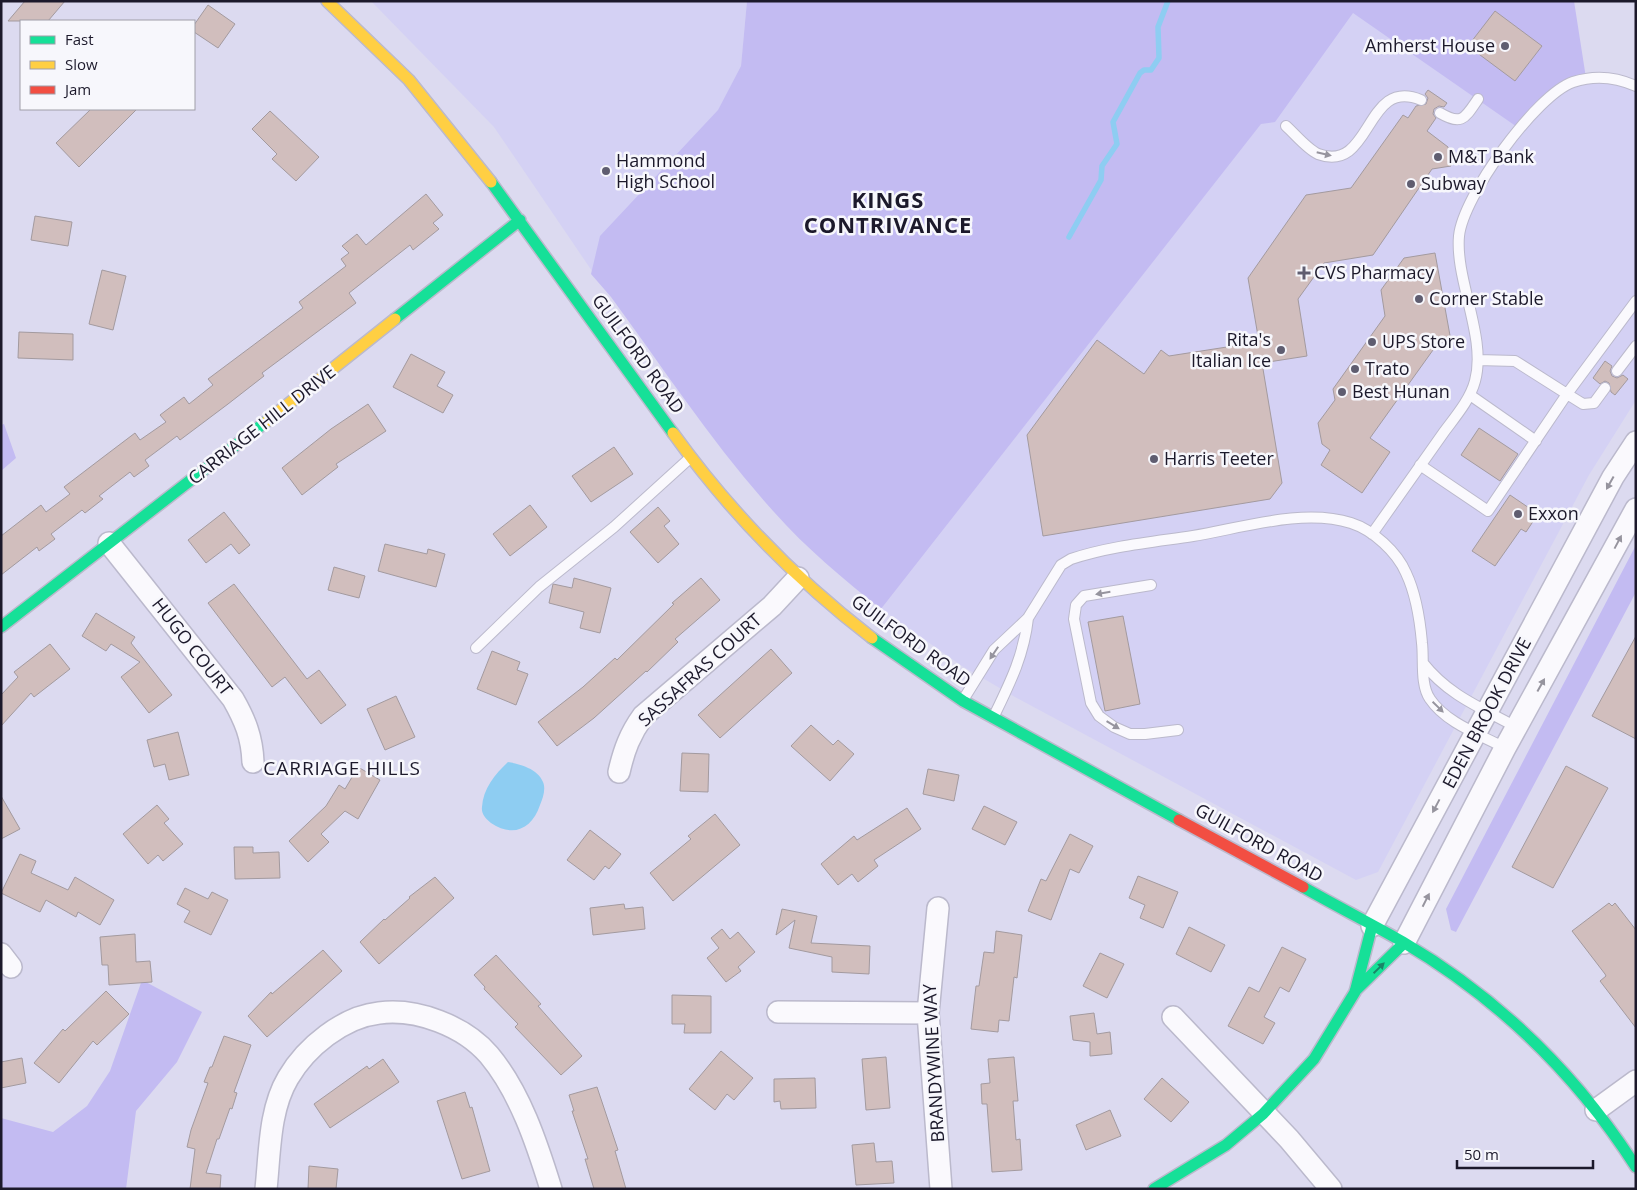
<svg xmlns="http://www.w3.org/2000/svg" width="1637" height="1190" viewBox="0 0 1637 1190" font-family="'Open Sans',sans-serif">
<style>
.built{fill:#d4d1f4}
.green{fill:#c3bbf2}
.water{fill:#8ecdf2}
.lines{fill:none;stroke-linecap:round;stroke-linejoin:round}
.stream{stroke:#8ecdf2;stroke-width:5.5}
.building{fill:#d1bebd;stroke:#a39a9f}
.lane-casing{stroke:#bbb9cc;stroke-width:12}
.street-casing{stroke:#bbb9cc;stroke-width:24}
.fast-casing{stroke:#bbb9cc;stroke-width:14}
.slow-casing{stroke:#bbb9cc;stroke-width:14}
.jam-casing{stroke:#bbb9cc;stroke-width:14}
.lane{stroke:#faf9fd;stroke-width:10}
.street{stroke:#faf9fd;stroke-width:21}
.fast{stroke:#16e098;stroke-width:11}
.slow{stroke:#ffcf43;stroke-width:11}
.jam{stroke:#f24e42;stroke-width:11}
.oneway{fill:#96949e}
.oneway2{fill:#198667}
.poi-dot{fill:#5f5d70;stroke:#f7f7fc;stroke-width:2}
.labels{text-anchor:middle;stroke-width:5;stroke-linejoin:round;paint-order:stroke}
.poi-label{font-size:18px;fill:#1c192b;stroke:#f7f7fc;text-anchor:start}
.street-label{font-size:18px;fill:#1c192b;stroke:#f7f7fc}
.neighbourhood-label{font-size:19px;letter-spacing:1px;fill:#1c192b;stroke:#f7f7fc}
.district-label{font-size:22px;font-weight:bold;letter-spacing:1px;fill:#1c192b;stroke:#f7f7fc}
</style>
<rect width="100%" height="100%" fill="#dcdaf0"/>
<path class="built" d="M371,1H747L741,66L664,216L592,271L494,127Z
M1350,10L1540,102L1586,78L1636,86V400L1589,475L1378,872L1356,880L1015,697L962,666L881,609Z"/>
<path class="green" d="M747,1H1574L1586,78L1573,81L1520,129L1353,13L1275,122L1261,124L881,609C843,579 806,548 774,512C714,446 664,369 611,297L591,274L600,236L718,110L741,66Z
M4,424L16,458L1,471V425Z
M1636,545V592L1456,932L1451,930L1446,909Z
M142,980L202,1012L177,1062L136,1111L126,1189H1V1118L53,1132L87,1106L110,1071Z"/>
<path class="water" d="M508,762C520,764 538,769 543,782C546,789 543,798 540,805C532,829 513,838 491,823C486,819 481,814 482,807C483,789 495,774 508,762Z"/>
<g class="lines">
<path class="stream" d="M1069,237L1101,180L1102,166L1117,144L1113,122L1140,73L1144,70H1151L1159,58L1158,27L1168,1"/>
</g>
<path class="building" d="M25,1H65L48,21H8Z
M208,5L235,24L218,48L194,32V25Z
M1495,11L1542,46L1515,81L1468,46Z
M1428,90L1447,103L1444,107L1439,106L1434,109L1433,114L1436,118L1427,131L1448,147L1451,166L1432,169L1373,255L1324,263L1298,299L1307,356L1262,363L1282,483L1270,499L1043,536L1027,435L1097,340L1144,374L1161,350L1169,356L1259,342L1248,278L1306,195L1351,188L1403,115L1408,118L1416,106L1426,104L1428,98L1425,94Z
M91,109H137L79,167L56,143Z
M270,111L319,157L296,181L272,159L277,154L252,129Z
M426,194L443,215L433,223L439,229L413,250L410,245L349,293L356,303L262,373L264,376L228,404L180,440L177,436L145,460L149,466L134,477L130,472L99,496L103,499L85,513L82,510L51,534L55,539L39,551L37,547L1,575V536L41,505L46,512L70,494L64,487L102,458L135,433L140,440L166,422L160,415L184,397L189,404L213,385L208,379L303,308L299,302L346,266L341,259L349,253L342,246L357,234L366,245Z
M35,216L72,222L68,246L31,240Z
M1435,253L1451,341L1438,343L1370,438L1390,452L1362,493L1321,465L1330,450L1322,444L1318,423L1335,400L1333,389L1385,316L1381,290L1404,258Z
M102,270L126,276L113,330L89,324Z
M19,332L73,334V360L18,358Z
M411,354L445,372L437,386L453,395L443,413L393,387Z
M1605,361L1612,366L1610,371L1612,376L1617,378L1623,375L1628,379L1615,395L1611,392L1609,383L1605,381L1600,384L1593,378Z
M368,404L386,431L336,464L338,467L302,495L282,468L331,429Z
M1479,428L1518,454L1500,481L1461,455Z
M614,447L633,474L591,502L572,476Z
M1510,495L1538,514L1526,532L1521,529L1495,566L1472,551Z
M530,505L547,527L510,556L493,534Z
M658,507L670,521L664,526L679,544L658,563L630,532Z
M224,512L250,545L239,554L231,544L206,563L188,540Z
M385,544L427,554L428,549L445,554L436,587L378,571Z
M334,567L365,576L359,598L328,590Z
M574,578L611,588L600,633L580,628L584,612L549,603L553,584L572,588Z
M701,578L720,600L675,639L678,642L647,672L646,671L594,718L557,746L538,722L583,687L615,658L617,660L674,604L672,603Z
M234,584L307,679L319,670L346,705L321,724L285,677L272,687L208,603Z
M96,613L135,637L131,643L172,695L149,713L121,677L140,662L111,644L106,651L82,636Z
M1123,616L1140,704L1105,711L1088,622Z
M1636,636V739L1592,716Z
M50,644L70,669L34,697L31,693L1,726V695L18,677L14,672Z
M771,649L792,673L720,738L698,715Z
M492,651L520,662L517,670L528,674L516,705L477,689Z
M396,696L415,737L385,750L367,709Z
M811,725L833,745L838,740L854,754L830,781L791,746Z
M178,732L189,775L169,780L165,764L154,767L147,740Z
M682,753L709,754L708,792L680,791Z
M1566,766L1608,788L1553,888L1512,867Z
M358,767L380,780L358,819L345,811L321,834L329,842L308,862L289,841L326,806L339,785L345,789Z
M928,769L959,775L954,801L923,794Z
M1,796L20,829L1,839Z
M157,805L169,819L164,823L183,844L163,861L158,855L148,864L123,834Z
M984,806L1017,822L1005,845L972,829Z
M907,808L921,829L874,860L878,866L858,882L852,874L838,885L821,864L854,836L857,840Z
M715,814L740,845L673,901L650,873L691,839L688,836Z
M590,830L621,854L609,869L605,866L594,880L567,860Z
M1070,834L1093,846L1079,873L1070,869L1051,920L1028,911L1041,879L1046,881Z
M234,847H253V853L279,852L280,878L235,879Z
M20,854L36,861L31,873L68,890L75,877L114,900L100,925L78,912L76,917L46,900L40,912L1,893Z
M1138,876L1178,892L1163,928L1140,918L1145,905L1129,898Z
M435,877L454,898L379,964L360,942L384,919L385,920L410,898L409,897Z
M185,888L208,899L212,892L228,900L211,935L184,922L190,911L177,904Z
M1609,903L1612,906L1615,903L1636,930V1028L1600,981L1606,976L1605,974L1572,931Z
M624,904L625,909L643,907L645,929L593,935L590,908Z
M782,909L817,916L811,943L870,946L869,974L832,972V957L789,948L795,920L776,935Z
M1189,927L1225,945L1211,972L1176,954Z
M722,929L730,939L738,932L755,952L738,967L741,971L726,982L707,958L719,948L711,938Z
M996,931L1022,935L1017,978L1014,977L1009,1021L999,1020L998,1032L971,1029L976,986H979L984,952L994,953Z
M135,934L136,962L150,961L152,982L109,985L108,965H102L100,937Z
M1282,947L1306,959L1289,992L1280,987L1264,1017L1275,1023L1263,1044L1228,1026L1249,987L1259,992Z
M323,950L342,971L267,1037L248,1016L271,992L272,994Z
M1100,953L1124,964L1107,998L1083,986Z
M496,955L541,1004L538,1006L582,1056L561,1075L515,1027L518,1024L484,989L485,987L474,975Z
M106,991L129,1014L97,1045L93,1041L59,1083L34,1063L63,1029L65,1031Z
M672,995L711,996V1033H684L685,1024H672Z
M1094,1013L1097,1034L1110,1032L1112,1054L1090,1056V1042L1073,1040L1070,1016Z
M224,1036L251,1045L234,1092L237,1093L232,1109L230,1108L219,1139H217L206,1173L221,1175L220,1189H190L195,1149L187,1147L191,1130L208,1083L204,1082L210,1067H212Z
M721,1051L753,1078L734,1100L727,1094L715,1110L689,1089Z
M886,1057L890,1108L866,1110L862,1059Z
M1014,1057L1018,1101H1013L1016,1140L1020,1139L1022,1170L992,1172L987,1104H982L981,1084L990,1083L988,1059Z
M22,1058L26,1083L1,1088V1062Z
M383,1059L399,1082L330,1128L314,1104L367,1066L369,1069Z
M815,1078L816,1108L781,1109L780,1101L774,1102V1079Z
M1162,1078L1189,1102L1171,1122L1144,1099Z
M597,1087L618,1150L615,1151L626,1189H594L585,1159H588L572,1111H574L569,1095Z
M465,1092L470,1108L472,1107L490,1171L462,1179L437,1101Z
M1110,1110L1121,1136L1086,1150L1076,1125Z
M874,1143L876,1162L892,1161L894,1183L856,1185L852,1145Z
M309,1166L338,1169L336,1189H308Z"/>
<g class="lines">
<g class="lane-casing">
<path id="lane" d="M1440,113C1462,126 1465,118 1478,99
M1286,126C1295,134 1307,149 1318,154C1373,174 1364,76 1421,100
M1478,360L1515,361L1567,394L1636,301
M1617,371L1636,346
M1470,395L1536,441
M1420,465L1488,511L1567,394L1583,404L1594,403L1605,388
M1372,534C1396,500 1420,466 1444,432C1455,417 1470,400 1475,381C1487,338 1455,280 1459,236C1463,196 1536,95 1573,82C1594,75 1616,77 1636,86
M1151,585L1084,596L1076,605L1074,619L1091,703L1099,716L1114,727L1130,734H1145L1178,730
M476,648L539,587L614,527L690,458
M1423,663C1449,696 1482,708 1518,728
M963,700L994,650L1028,618L1061,565L1071,559C1110,546 1153,542 1193,536C1242,528 1303,508 1351,523C1373,530 1397,552 1406,573C1416,594 1420,620 1422,643C1424,659 1420,685 1430,699C1446,723 1481,735 1505,748
M994,716C1010,683 1024,655 1028,618"/>
</g>
<g class="street-casing">
<path id="street" d="M109,543L233,699C245,720 252,737 253,762
M619,772C624,750 630,734 643,716L772,606L798,578
M938,908L928,1013L941,1189
M1372,926L1613,477L1636,442
M1404,943L1505,748L1636,509
M1,954L11,967
M778,1012L928,1013
M1173,1017L1289,1139L1331,1189
M1596,1110L1636,1081
M266,1189C270,1152 269,1110 288,1078C306,1047 343,1017 379,1013C417,1008 464,1026 489,1055C520,1092 537,1144 551,1189"/>
</g>
<g class="fast-casing">
<path id="fast" d="M491,182L673,433
M395,319L520,220
M1,627L267,421
M872,638L963,701L1179,820
M1303,887C1336,906 1370,923 1403,942C1498,998 1577,1075 1636,1167
M1355,991L1404,943
M1154,1189L1226,1145L1263,1114L1314,1059L1355,992L1372,926"/>
</g>
<g class="slow-casing">
<path id="slow" d="M327,1L409,80L491,182
M267,421L395,319
M673,433C730,512 795,579 872,638"/>
</g>
<g class="jam-casing">
<path id="jam" d="M1179,820L1303,887"/>
</g>
<use href="#lane" class="lane"/>
<use href="#street" class="street"/>
<use href="#fast" class="fast"/>
<use href="#slow" class="slow"/>
<use href="#jam" class="jam"/>
</g>
<defs><path id="oneway-solid" d="M-6-.8H1V-3.2L6.5 0L1 3.2V.8H-6Z" transform="scale(1.25)"/></defs>
<g class="oneway">
<use href="#oneway-solid" transform="translate(1324 154) rotate(13)"/>
<use href="#oneway-solid" transform="translate(1610 483) rotate(119)"/>
<use href="#oneway-solid" transform="translate(1618 542) rotate(-62)"/>
<use href="#oneway-solid" transform="translate(1103 593) rotate(170)"/>
<use href="#oneway-solid" transform="translate(994 653) rotate(124)"/>
<use href="#oneway-solid" transform="translate(1541 685) rotate(-61)"/>
<use href="#oneway-solid" transform="translate(1438 707) rotate(44)"/>
<use href="#oneway-solid" transform="translate(1113 725) rotate(31)"/>
<use href="#oneway-solid" transform="translate(1436 806) rotate(118)"/>
<use href="#oneway-solid" transform="translate(1426 900) rotate(-63)"/>
</g>
<use class="oneway2" href="#oneway-solid" transform="translate(1379 968) rotate(-44)"/>
<g class="poi-dot">
<circle cx="1505" cy="46" r="5"/>
<circle cx="1438" cy="157" r="5"/>
<circle cx="606" cy="171" r="5"/>
<circle cx="1411" cy="184" r="5"/>
<path d="M1301.5 265.5h5v5h5v5h-5v5h-5v-5h-5v-5h5z"/>
<circle cx="1419" cy="299" r="5"/>
<circle cx="1372" cy="342" r="5"/>
<circle cx="1281" cy="350" r="5"/>
<circle cx="1355" cy="369" r="5"/>
<circle cx="1342" cy="392" r="5"/>
<circle cx="1154" cy="459" r="5"/>
<circle cx="1518" cy="514" r="5"/>
</g>
<g class="labels">
<g class="poi-label">
<text x="1495" y="52" text-anchor="end">Amherst House</text>
<text x="1448" y="163">M&amp;T Bank</text>
<text x="616" y="167">Hammond<tspan x="616" dy="21">High School</tspan></text>
<text x="1421" y="190">Subway</text>
<text x="1314" y="279">CVS Pharmacy</text>
<text x="1429" y="305">Corner Stable</text>
<text x="1271" y="346" text-anchor="end">Rita's<tspan x="1271" dy="21">Italian Ice</tspan></text>
<text x="1382" y="348">UPS Store</text>
<text x="1365" y="375">Trato</text>
<text x="1352" y="398">Best Hunan</text>
<text x="1164" y="465">Harris Teeter</text>
<text x="1528" y="520">Exxon</text>
</g>
<g class="street-label">
<text transform="translate(638 354) rotate(54)" y="6">GUILFORD ROAD</text>
<text transform="translate(262 425) rotate(-38)" y="6">CARRIAGE HILL DRIVE</text>
<text transform="translate(911 641) rotate(36)" y="6">GUILFORD ROAD</text>
<text transform="translate(192 647) rotate(52)" y="6">HUGO COURT</text>
<text transform="translate(700 670) rotate(-42)" y="6">SASSAFRAS COURT</text>
<text transform="translate(1487 713) rotate(-62)" y="6">EDEN BROOK DRIVE</text>
<text transform="translate(1259 843) rotate(29)" y="6">GUILFORD ROAD</text>
<text transform="translate(934 1063) rotate(-93)" y="6">BRANDYWINE WAY</text>
</g>
<g class="neighbourhood-label">
<text x="342" y="775">CARRIAGE HILLS</text>
</g>
<g class="district-label">
<text x="888" y="208">KINGS<tspan x="888" dy="25">CONTRIVANCE</tspan></text>
</g>
</g>
<rect width="1637" height="1190" fill="none" stroke="#1c192b" stroke-width="5"/>
<rect x="20" y="20" width="175" height="90" fill="#f7f7fc" stroke="#9f9ea8"/>
<rect x="30" y="36" width="25" height="8" fill="#16e098" stroke="#9f9ea8"/>
<text x="65" y="45" font-size="15" fill="#1c192b">Fast</text>
<rect x="30" y="61" width="25" height="8" fill="#ffcf43" stroke="#9f9ea8"/>
<text x="65" y="70" font-size="15" fill="#1c192b">Slow</text>
<rect x="30" y="86" width="25" height="8" fill="#f24e42" stroke="#9f9ea8"/>
<text x="65" y="95" font-size="15" fill="#1c192b">Jam</text>
<path d="M1457 1160v8h136v-8" fill="none" stroke="#1c192b" stroke-width="2.5"/>
<text x="1464" y="1160" font-size="15" fill="#1c192b" stroke="#f7f7fc" stroke-width="4" paint-order="stroke">50 m</text>
</svg>
